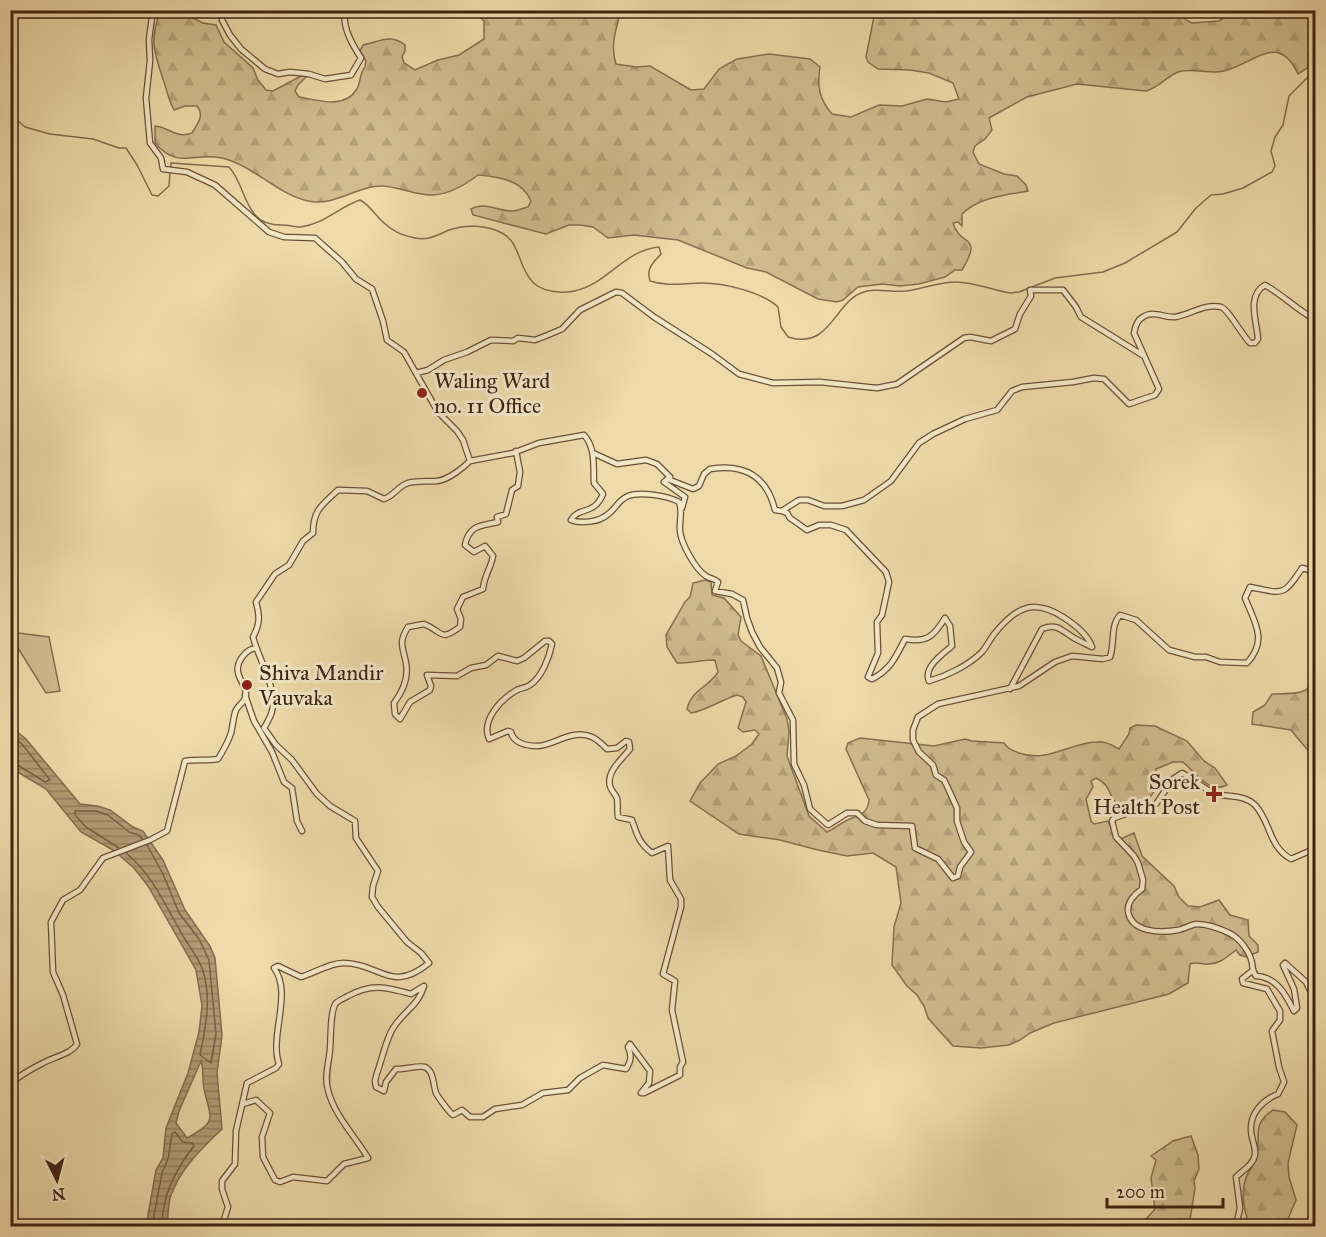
<svg xmlns="http://www.w3.org/2000/svg" width="1326" height="1237" viewBox="0 0 1326 1237" font-family="'IM FELL Great Primer',serif">
<style>
.green{fill:#d0bc8f;stroke:#886f50;stroke-width:1.5}
.forest{fill:url(#forest-firs);stroke:#886f50;stroke-width:1.5}
.water{fill:url(#water-rules);stroke:#846b4e;stroke-width:1.5;fill-rule:evenodd}
.lines{fill:none;stroke-linecap:round;stroke-linejoin:round}
.shore{stroke:#785f44;stroke-width:1.5}
.stream{stroke:#846b4e;stroke-width:1.5}
.minor-casing{stroke:#6b5038;stroke-width:7}
.minor{stroke:#f4e8c7;stroke-width:4.5}
.poi-dot{fill:#8f2418;stroke:#f4e8c7;stroke-width:2}
.labels{text-anchor:middle;stroke-width:6;stroke-linejoin:round;paint-order:stroke}
.poi-label{font-size:22px;fill:#3f2212;stroke:#f4e8c7;text-anchor:start}
</style>
<defs>
<pattern id="forest-firs" width="22" height="20" patternUnits="userSpaceOnUse" patternTransform="scale(1.5)"><rect width="22" height="20" fill="#d0bc8f"/><path d="M5 1l3.5 6h-7zM16 11l3.5 6h-7z" fill="#b4a17a"/></pattern>
<pattern id="water-rules" width="6" height="5" patternUnits="userSpaceOnUse" patternTransform="scale(1.5)"><rect width="6" height="5" fill="#b29c76"/><path d="M0 2.5h6" fill="none" stroke="#927f5f"/></pattern>
</defs>
<rect width="100%" height="100%" fill="#eedba9"/>
<filter id="stains"><feTurbulence type="fractalNoise" baseFrequency=".00333" numOctaves="4"/><feColorMatrix values="0 0 0 0 .2 0 0 0 0 .09 0 0 0 0 .02 0 0 0 .5 -.17"/></filter>
<radialGradient id="worn" r=".72"><stop offset=".6" stop-color="#630" stop-opacity="0"/><stop offset="1" stop-color="#630" stop-opacity=".3"/></radialGradient>
<path class="green" d="M11,632L49,637L60,691L46,693L11,637Z"/>
<path class="forest" d="M1185,10L1182,16L1186,20L1192,23L1219,21L1235,11H1315V63L1298,74C1278,31 1254,64 1224,71C1210,75 1193,67 1178,72C1166,77 1158,88 1146,91L1077,84L1027,97L989,118L992,130L985,139L975,146L973,152L979,164L1004,174L1017,176L1026,185L1028,191C1005,195 979,197 962,214V226L958,222L953,223C960,248 984,233 962,270H955L945,277L919,284L900,286L882,284L858,287L843,300L837,302L818,299L766,272L747,268L678,240L634,235L608,238L593,227L581,225H569L546,234L473,215L471,209C485,201 499,212 514,211C519,210 524,208 528,207L531,201C522,179 498,177 478,175C465,185 450,194 433,195C417,196 400,187 383,186C358,185 334,207 308,201C277,194 254,166 222,158C194,152 178,170 155,143V126C169,127 176,139 192,133C197,124 205,116 197,106H185L174,110C168,99 167,90 163,79C153,49 150,41 160,11H167L172,16L191,17L203,23L216,25L224,42L253,68L258,80L266,90L273,91L301,76H307L298,85L295,91L299,97C318,100 344,110 357,89C361,82 359,74 365,67L366,61L360,51L363,45C378,42 391,33 405,45V51L402,57L404,63L415,70L438,60L459,55L484,39V21L472,11H621C616,29 610,45 616,64L636,67L650,66L691,90L704,89L719,69L737,59L769,54L810,59L820,67C817,86 819,99 832,114L851,117L879,105L902,106L927,99L946,102L959,99L953,83L929,73L910,70L878,69L868,62L866,57L875,11Z
M705,580L711,582L712,595L724,598L741,617L738,635L741,641L761,656L787,719L789,731L787,756L809,816L827,832C835,828 842,822 850,819C860,815 868,813 869,800L846,749L848,743L860,738L934,746L965,739L972,741L1004,743C1008,749 1012,750 1019,753C1048,763 1068,743 1097,742C1105,741 1112,745 1119,749L1129,734L1130,728L1136,725L1155,726L1187,741L1204,761L1215,768L1227,785C1208,794 1196,773 1183,762H1173L1156,769C1163,792 1139,817 1117,803C1108,798 1113,786 1096,778L1091,781L1093,787L1086,799L1091,821L1094,824L1108,821L1116,841L1134,833L1142,856L1174,886L1179,897L1188,906L1200,907L1219,900L1230,915L1248,920L1249,936L1258,945V952L1246,957L1240,955L1236,950C1228,956 1220,964 1209,964C1202,965 1197,961 1190,964L1188,983L1169,994L1054,1023L1030,1033L1020,1040L1009,1045L981,1048L953,1046L928,1018L924,1006L917,995L907,986L892,965L894,927L901,903L896,867L873,853L847,856L818,850L780,840L739,834L690,801L700,783L718,764L736,756L752,744L759,734L755,730L743,732L738,728L746,702L743,697L737,695C721,700 707,710 691,713L687,709C692,689 708,688 718,672L715,660C702,660 691,663 677,663L667,647L666,635L685,602L690,597L693,583Z
M1315,677H1316L1315,759L1291,730L1252,724L1253,712L1265,705L1272,694C1281,693 1300,695 1307,689C1310,685 1311,681 1315,677Z
M1273,1110L1285,1112L1297,1125L1288,1163L1289,1177L1296,1200L1285,1226H1251C1244,1215 1241,1194 1245,1181C1247,1172 1255,1164 1257,1155C1261,1135 1251,1125 1273,1110Z
M1191,1136L1198,1155L1199,1169L1194,1181L1195,1188L1190,1220L1192,1226H1153L1148,1223L1147,1218L1155,1209L1151,1178L1156,1160L1151,1156L1173,1141Z"/>
<path class="water" d="M11,727L26,739L80,804L97,806L110,810L133,827L143,831L163,860L185,910L210,946L215,958L222,1035L217,1073L222,1129C201,1149 179,1170 170,1198C168,1207 168,1217 167,1226H146L156,1170L163,1158L166,1128L188,1073L199,1032L202,1006L196,970L148,886L134,868L113,850L81,832L46,789L11,768ZM201,1061C204,1070 202,1080 204,1089C211,1120 218,1121 187,1138L176,1123L179,1111Z"/>
<g class="lines">
<path class="shore" d="M10,735L22,744L50,780L45,782L16,764L10,763
M119,848L86,827L75,815V811H96L108,815L129,832L139,835L142,839
M126,853C153,875 166,907 183,936C189,946 198,957 202,968C212,997 206,1026 200,1055L211,1063L216,1034L209,960L199,939L179,913L163,874L147,845
M152,1226L162,1173L168,1159L172,1134L175,1132L183,1142L192,1143L194,1146C175,1170 162,1196 162,1226"/>
<path class="stream" d="M10,114L25,127L50,134L93,139L119,148H126L137,165L152,195L158,196L169,186L170,172
M171,167V163L229,167C242,181 243,202 256,216C262,223 273,225 282,225C288,225 295,227 301,227C324,224 339,207 360,200C371,206 374,214 383,222C391,230 403,236 415,238C427,241 438,235 449,230C466,224 486,225 502,233C529,247 512,295 567,292C604,290 622,250 659,247L661,254C653,263 646,268 650,281C667,287 685,283 702,283C724,283 762,292 778,307L781,327L788,337C830,350 834,304 861,293C875,287 891,293 906,291C923,289 938,282 956,282C974,282 992,290 1010,293L1019,292L1055,278L1103,272L1125,263L1177,232L1196,208L1211,195L1223,194L1243,188L1272,172L1275,166L1271,151L1275,137L1283,125L1289,96L1316,69"/>
<g class="minor-casing">
<path id="minor" d="M153,10L149,39L150,61L146,98L150,143L161,158L163,169L187,172L215,185L269,232L284,237L315,238L342,262L356,279L372,289L383,321L387,340L404,352L438,412L457,431L463,440L470,461L513,453L539,443L584,435C596,448 593,467 594,483L603,494C594,516 579,506 571,520C580,524 599,522 607,515C615,510 618,500 628,496C640,491 668,496 679,502C683,511 679,521 680,531C681,543 695,569 706,576C710,579 714,578 718,582L715,591L732,594L743,600L747,618L752,632L760,647L777,668L781,682L779,693L793,720L794,764L804,785L810,809L828,825L847,813H857L865,821L877,825L912,826L915,848L938,859L953,878L958,876L960,867L971,852L964,842L957,821V808L947,786L944,780L936,775L933,765L919,752L913,740V730L918,717L938,704L1019,686L1055,662L1072,656L1103,659L1110,657C1115,643 1110,626 1120,615L1136,620L1169,650L1195,657H1206L1220,662L1247,663C1268,640 1255,623 1245,598L1250,587C1282,593 1283,598 1302,568L1310,570L1316,576
M223,10L222,20L230,35L241,49L265,69L278,74L290,72L309,74L325,79L351,75L361,58C352,44 342,27 345,10
M416,373L428,370L444,360L467,352L491,340L513,341L518,338L535,340L548,335L562,329L580,310L616,292L622,293L654,317L712,354L739,374L773,383L820,382L877,388L897,384L964,338L970,337L991,341L1015,329L1020,314L1031,296L1030,290H1063L1076,307L1081,317L1144,356
M593,453L617,464L646,460L657,464L670,477L664,482L685,497L682,508
M670,477V480L693,489L699,486L704,474L710,469C745,463 767,477 775,510L782,511L799,500H808L824,506H842L864,500L891,481L919,443L933,434L965,419L997,410L1012,391L1022,387L1073,382L1094,378L1104,379L1129,404L1155,395L1159,389L1134,333C1135,327 1137,320 1143,317C1153,310 1164,318 1175,317C1190,315 1204,303 1221,307C1228,309 1242,335 1250,343H1255L1258,339C1257,322 1246,296 1265,285C1283,295 1297,310 1316,320
M782,511L787,513L790,518L807,530L819,525H831L846,530L886,572L889,582L882,615L877,622L878,653L868,677L872,679C890,670 896,657 905,639C927,643 934,636 945,618L950,626L952,646C942,654 923,668 929,681C947,676 969,665 982,652C987,646 990,639 995,633C1017,606 1034,599 1063,617C1074,624 1088,635 1092,647C1086,644 1079,641 1074,638C1061,630 1057,623 1042,629L1010,689
M245,695L254,721L272,752L284,782L292,788L297,821L302,831
M1316,853L1312,850L1291,859C1268,846 1271,822 1255,805C1244,794 1227,798 1214,793C1205,790 1192,778 1182,773L1173,779L1156,804L1114,818L1112,821L1116,837L1134,856L1138,863L1143,880L1142,889C1135,894 1127,901 1128,911C1131,933 1161,933 1178,930C1184,929 1190,925 1196,924C1207,924 1221,929 1231,934C1240,939 1250,952 1252,963C1253,969 1252,971 1256,976C1276,977 1285,993 1294,1011L1297,1008L1294,989L1283,965L1285,963L1306,982L1310,990H1316
M10,1084C20,1075 31,1069 43,1063C54,1057 71,1054 77,1044L63,995L53,972L51,922L63,900L80,890L103,858L150,840L167,831L185,761C197,759 206,761 218,759C223,751 228,742 231,733C233,726 233,717 236,710C239,704 246,702 246,694C246,686 239,680 238,672C236,662 246,649 256,648
M243,1104L256,1100L270,1113L262,1137L263,1157L275,1180L280,1182L293,1177L327,1181L344,1164L368,1158C355,1136 334,1115 328,1090C324,1076 329,1063 330,1049C331,1039 330,1010 336,1003C339,1000 345,998 348,996C372,983 386,987 411,994L424,986C419,1004 406,1010 396,1024C387,1034 382,1060 377,1073L375,1081L376,1087L384,1091L386,1082L396,1069C405,1070 417,1065 425,1067C434,1071 433,1085 436,1093C438,1097 449,1112 453,1115L462,1110L470,1117H483L495,1109L522,1105L543,1093L568,1090L580,1078L603,1065L626,1069C631,1061 632,1056 628,1047L630,1044L650,1071L649,1083L641,1093H644L680,1075V1067L683,1062L672,1010L675,981L663,974L681,907V899L670,880L668,846L652,853C639,843 637,835 632,820L618,817C617,812 618,804 617,798C615,794 611,790 610,786C606,772 622,759 630,749L629,742L626,741L617,748L607,749C603,745 597,739 592,737C572,728 554,746 537,746C527,746 513,743 511,732L508,731L489,739C481,720 501,699 517,690C521,688 526,688 530,685C542,677 549,658 552,644L549,641H545L524,658L517,661L498,656L486,665L471,668L457,676L427,675L431,686L430,690L410,702L400,719L395,714L394,703C403,691 409,678 406,663C403,647 398,643 408,627L424,624C444,632 439,642 460,627L461,619L457,609L463,597L483,589C484,576 491,568 493,556L485,546L474,552L465,545C469,524 482,526 498,522L497,517L506,514L512,490L518,486L520,472L516,451
M222,1226L228,1207L222,1189V1181L235,1164L236,1131L247,1083L276,1068L279,1064C269,1036 293,993 274,968L278,966L301,977C314,973 332,962 345,963C381,964 391,994 429,963L421,953L407,942L378,907L372,897L373,886L378,871L356,838L355,821L330,806L317,794L292,760L276,745L264,728C267,723 271,716 272,711C278,689 258,658 253,637C260,624 260,617 256,602L275,574L289,565L303,541L313,533C313,510 322,505 338,490L367,491L384,499C394,496 398,486 408,483C418,480 428,482 437,481C448,480 463,468 470,461
M1236,1226L1240,1208L1236,1177C1243,1170 1253,1165 1255,1155C1256,1147 1251,1138 1251,1130C1250,1113 1263,1100 1278,1094L1284,1082L1279,1067L1272,1031L1280,1020V1011L1267,989L1243,983L1242,979L1252,971"/>
</g>
<use href="#minor" class="minor"/>
</g>
<g class="poi-dot">
<circle cx="422" cy="393" r="6"/>
<circle cx="247" cy="685" r="6"/>
<path d="M1211 785h6v6h6v6h-6v6h-6v-6h-6v-6h6z"/>
</g>
<g class="labels">
<g class="poi-label">
<text x="434" y="388">Waling Ward<tspan x="434" dy="25">no. 11 Office</tspan></text>
<text x="259" y="680">Shiva Mandir<tspan x="259" dy="25">Vauvaka</tspan></text>
<text x="1200" y="789" text-anchor="end">Sorek<tspan x="1200" dy="25">Health Post</tspan></text>
</g>
</g>
<rect width="1326" height="1237" fill="none" stroke="#eedba9" stroke-width="36"/>
<rect x="12" y="12" width="1302" height="1213" fill="none" stroke="#3f2212" stroke-width="3"/>
<rect x="18" y="18" width="1290" height="1201" fill="none" stroke="#3f2212" stroke-width="1.5"/>
<g transform="translate(57 1180) rotate(174)" stroke="#f4e8c7" stroke-width="4.5" paint-order="stroke">
<path d="M0-4.5L10 22L0 15L-10 22Z" fill="#3f2212"/>
<text y="-9" font-size="16" font-weight="bold" text-anchor="middle" fill="#3f2212">N</text>
</g>
<path d="M1107 1198v9h116v-9" fill="none" stroke="#3f2212" stroke-width="3"/>
<text x="1116" y="1198" font-size="18" fill="#3f2212" stroke="#f4e8c7" stroke-width="4.5" paint-order="stroke">200 m</text>
<rect width="100%" height="100%" filter="url(#stains)"/>
<rect width="100%" height="100%" fill="url(#worn)"/>
</svg>
